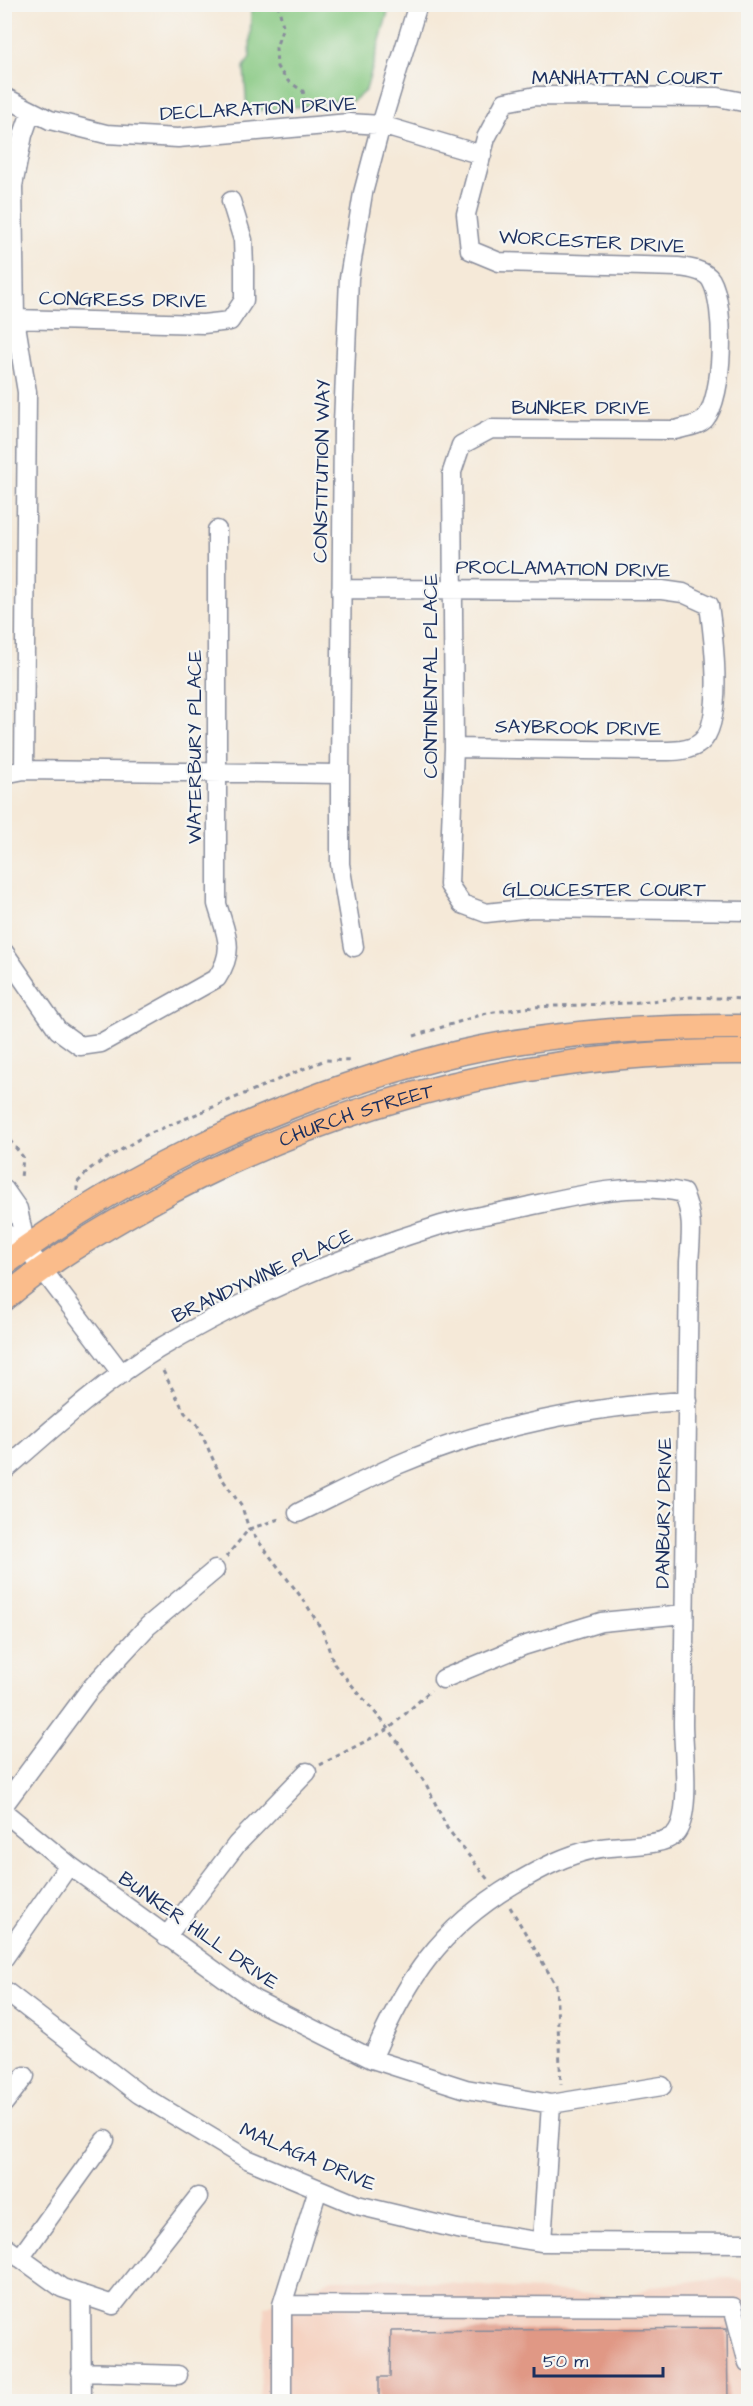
<svg xmlns="http://www.w3.org/2000/svg" width="753" height="2406" viewBox="0 0 753 2406" font-family="'Architects Daughter',sans-serif">
<style>
.built{fill:#f5d3c2}
.green{fill:#86c881;stroke:#507c70;stroke-width:1.5}
.building{fill:#e09885}
.lines{fill:none;stroke-linecap:round;stroke-linejoin:round}
.minor-casing{stroke:#888c9b;stroke-width:21}
.major-casing{stroke:#888c9b;stroke-width:27}
.path{stroke:#888c9b;stroke-width:3;stroke-dasharray:4.5 4.5;stroke-linecap:butt}
.minor{stroke:#fff;stroke-width:18}
.major{stroke:#fabc8b;stroke-width:24}
.labels{text-anchor:middle;stroke-width:4.5;stroke-linejoin:round;paint-order:stroke}
.street-label{font-size:20px;fill:#1b2f5e;stroke:#f6f6f2}
</style>
<rect width="100%" height="100%" fill="#f6f6f2"/>
<filter id="ink" filterUnits="userSpaceOnUse"><feTurbulence type="fractalNoise" baseFrequency=".0167" numOctaves="2"/><feDisplacementMap in="SourceGraphic" scale="12" xChannelSelector="R" yChannelSelector="G"/><feConvolveMatrix kernelMatrix="1 2 1 2 8 2 1 2 1" color-interpolation-filters="sRGB"/></filter>
<filter id="wash" filterUnits="userSpaceOnUse"><feTurbulence type="fractalNoise" baseFrequency=".008" numOctaves="4" result="noise"/><feDisplacementMap in="SourceGraphic" scale="24" xChannelSelector="R" yChannelSelector="G"/><feGaussianBlur stdDeviation="1.35" result="paint"/><feColorMatrix in="noise" values="0 0 0 0 0 0 0 0 0 0 0 0 0 0 0 0 0 1.4 0 .05"/><feComposite in="paint" operator="in"/></filter>
<g filter="url(#wash)">
<rect width="100%" height="100%" fill="#f5e9d8"/>
<path class="built" d="M727,2277L748,2283V2401L259,2402L265,2307L332,2279H393L628,2297L653,2286Z"/>
<path class="green" d="M251,5H390L366,90L353,101H326L317,105L247,112L244,67L250,57Z"/>
<g id="blocks">
<path class="building" d="M727,2328L728,2402H379V2377H390L391,2331Z"/>
</g>
</g>
<g filter="url(#ink)">
<use href="#blocks" fill-opacity="0" stroke="#888c9b" stroke-width="1.5"/>
<g class="lines">
<g class="minor-casing">
<path id="minor" d="M4,97L50,120L106,134L178,138L349,123L381,125L482,155
M748,103L718,97L536,96L505,102L486,138L466,214L470,250L499,262L678,267C689,268 705,270 711,280C726,306 724,397 705,419C699,426 684,427 675,430L491,429L461,445L452,472L454,748L449,885L462,904L486,913L532,908L748,911
M15,319L203,324L230,321L244,300V268L243,240L231,201
M341,589L662,590L683,593L709,605C713,633 725,722 701,742C689,753 666,751 651,751L454,748
M24,770L27,392L15,319L13,186L23,135L31,112
M4,774L24,770L340,774
M354,947L340,864V774L343,423L349,278L363,193L381,125L418,4
M4,952L58,1030L80,1046L101,1043L217,978C236,949 226,935 217,904V530
M4,1189L18,1209L26,1248
M4,1232L26,1248L122,1374
M4,1471C53,1428 102,1383 158,1349C246,1297 343,1255 441,1225C468,1217 498,1213 525,1207C575,1196 633,1181 683,1193C694,1217 691,1236 689,1262C688,1416 684,1570 683,1723C683,1750 692,1816 675,1834C662,1848 615,1844 595,1849C565,1855 540,1869 514,1884C439,1929 406,1980 372,2059
M298,1513C331,1497 364,1480 397,1465C483,1428 595,1405 688,1401
M443,1679L523,1646L601,1622L684,1614
M4,1805L90,1689L148,1626L215,1570
M4,1812L69,1865L255,2000L372,2059L466,2089L551,2104L662,2086
M166,1937L237,1844L307,1772
M4,1958L69,1865
M4,1990L139,2094L247,2159L357,2205L457,2229L542,2242L748,2243
M4,2103L25,2076
M542,2242L551,2104
M4,2246L62,2288L113,2305L198,2197
M20,2258L105,2140
M81,2294L82,2402
M282,2305L733,2307L748,2363
M81,2372L178,2375
M282,2402V2305L318,2189"/>
</g>
<g class="major-casing">
<g id="major">
<path d="M4,1264C134,1167 290,1096 446,1056C544,1032 648,1026 748,1027"/>
<path id="s1" d="M4,1299C47,1262 96,1233 144,1206C331,1101 534,1050 748,1052"/>
</g>
</g>
<path class="path" d="M278,4L283,26L276,48L277,67L288,81L303,91L307,108H304
M414,1036L487,1013L533,1007L629,1003L690,997L748,999
M4,1133L23,1157L21,1178
M77,1191V1183L91,1168L144,1136L325,1060L353,1061
M163,1371L185,1413L197,1424L221,1477L242,1507L249,1529L305,1602L323,1632L334,1664L389,1729L427,1786L447,1828L489,1881
M226,1557L249,1529L282,1518
M320,1765L389,1729L431,1690
M510,1907L556,1985L561,2085"/>
<use href="#minor" class="minor"/>
<use href="#major" class="major"/>
</g>
</g>
<g class="labels">
<g class="street-label">
<text x="627" y="84">MANHATTAN COURT</text>
<text transform="translate(258 108) rotate(-3)" y="7">DECLARATION DRIVE</text>
<text transform="translate(592 241) rotate(3)" y="7">WORCESTER DRIVE</text>
<text transform="translate(123 299) rotate(1)" y="7">CONGRESS DRIVE</text>
<text x="581" y="414">BUNKER DRIVE</text>
<text transform="translate(321 471) rotate(-89)" y="7">CONSTITUTION WAY</text>
<text transform="translate(563 568) rotate(1)" y="7">PROCLAMATION DRIVE</text>
<text transform="translate(430 676) rotate(-90)" y="7">CONTINENTAL PLACE</text>
<text transform="translate(578 727) rotate(1)" y="7">SAYBROOK DRIVE</text>
<text transform="translate(194 747) rotate(-90)" y="7">WATERBURY PLACE</text>
<text x="604" y="896">GLOUCESTER COURT</text>
<text dy="7" stroke="none"><textPath href="#s1" startOffset="400">CHURCH STREET</textPath></text>
<text transform="translate(262 1275) rotate(-25)" y="7">BRANDYWINE PLACE</text>
<text transform="translate(663 1513) rotate(-89)" y="7">DANBURY DRIVE</text>
<text transform="translate(199 1930) rotate(35)" y="7">BUNKER HILL DRIVE</text>
<text transform="translate(308 2156) rotate(23)" y="7">MALAGA DRIVE</text>
</g>
</g>
<rect width="753" height="2406" fill="none" stroke="#f6f6f2" stroke-width="24"/>
<path d="M534 2367v9h129v-9" fill="none" stroke="#1b2f5e" stroke-width="3"/>
<text x="543" y="2367" font-size="18" fill="#1b2f5e" stroke="#f6f6f2" stroke-width="4.5" paint-order="stroke">50 m</text>
</svg>
